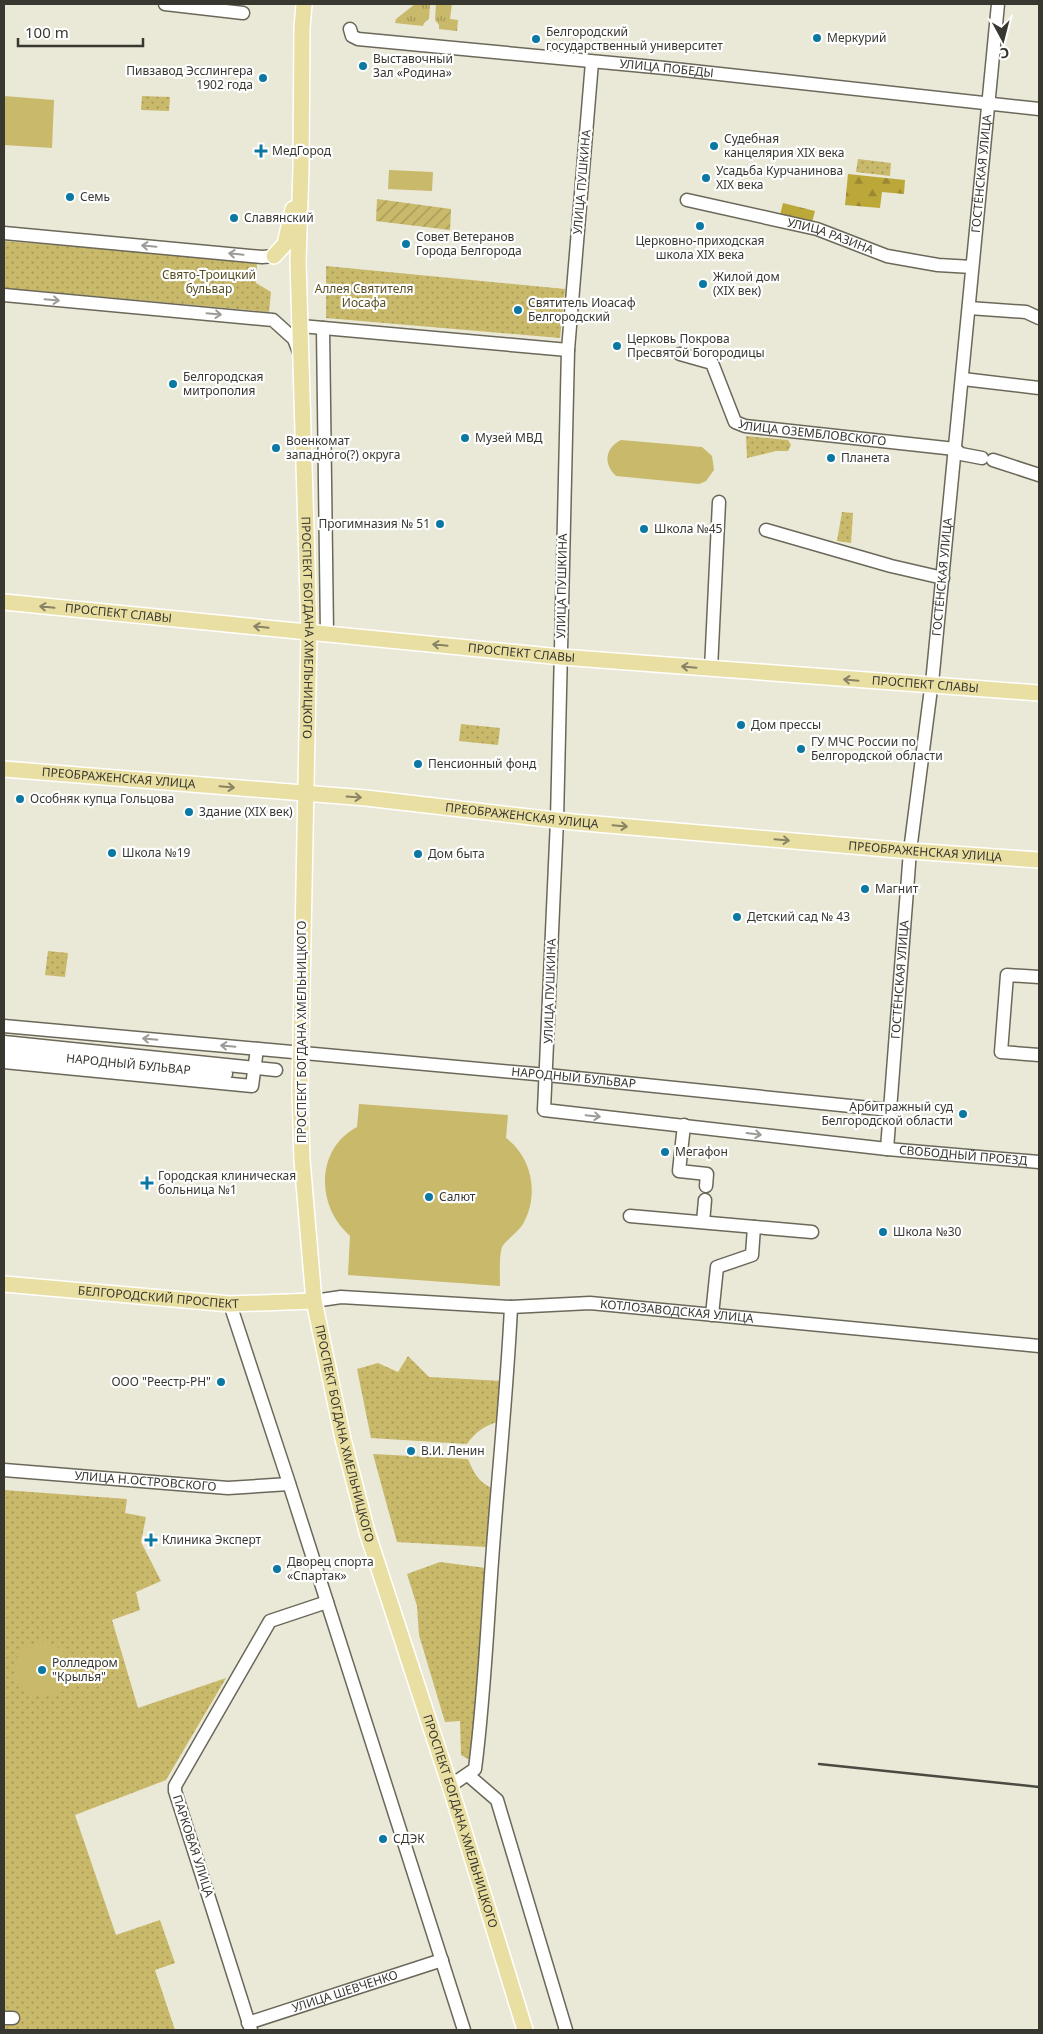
<svg xmlns="http://www.w3.org/2000/svg" width="1043" height="2034" viewBox="0 0 1043 2034" font-family="'Noto Sans',sans-serif">
<style>
.grass{fill:url(#grass-tufts)}
.forest{fill:url(#forest-firs)}
.park{fill:url(#park-dots)}
.garden{fill:url(#garden-furrows)}
.pitch{fill:#c9b96a}
.lines{fill:none;stroke-linecap:round;stroke-linejoin:round}
.minor-casing{stroke:#6b685a;stroke-width:15}
.major-casing{stroke:#fff;stroke-width:18}
.minor{stroke:#fff;stroke-width:12}
.major{stroke:#eadfa3;stroke-width:15}
.rail{stroke:#4b4a42;stroke-width:2.5}
.oneway{stroke:#9c9b98}
.oneway2{stroke:#888364}
.poi-dot{fill:#0a78a2;stroke:#fff;stroke-width:2}
.labels{text-anchor:middle;stroke-width:4.5;stroke-linejoin:round;paint-order:stroke}
.poi-label{font-size:12px;fill:#383730;stroke:#fff;text-anchor:start}
.street-label{font-size:12px;fill:#383730;stroke:#fff}
.park-label{font-size:12px;fill:#574f23;stroke:#fff}
</style>
<defs>
<pattern id="grass-tufts" width="24" height="20" patternUnits="userSpaceOnUse" patternTransform="scale(1.25)"><rect width="24" height="20" fill="#c9b96a"/><path d="M3 7l-1-3M5 7V3M7 7l1-3M15 17l-1-3M17 17v-4M19 17l1-3" fill="none" stroke="#a49758"/></pattern>
<pattern id="forest-firs" width="22" height="20" patternUnits="userSpaceOnUse" patternTransform="scale(1.25)"><rect width="22" height="20" fill="#bca739"/><path d="M5 1l3.5 6h-7zM16 11l3.5 6h-7z" fill="#9a8930"/></pattern>
<pattern id="park-dots" width="8" height="8" patternUnits="userSpaceOnUse" patternTransform="scale(1.25)"><rect width="8" height="8" fill="#c9b96a"/><path d="M2 2h.1M6 6h.1" fill="none" stroke="#a49758" stroke-width="1.8" stroke-linecap="round"/></pattern>
<pattern id="garden-furrows" width="10" height="10" patternUnits="userSpaceOnUse" patternTransform="scale(1.25)"><rect width="10" height="10" fill="#c9b96a"/><path d="M-1 1l2-2M0 10L10 0M9 11l2-2" fill="none" stroke="#a49758"/></pattern>
</defs>
<rect width="100%" height="100%" fill="#eae8d7"/>
<path class="grass" d="M415,4H430L429,19L424,23L423,26L395,23L396,19Z
M436,4H452L450,19L458,20L457,31L439,29V25L435,20Z"/>
<path class="forest" d="M848,174L905,180L904,194L882,192L880,208L845,205Z
M783,203L815,211L811,226L779,219Z"/>
<path class="park" d="M142,96L170,97L169,111L141,110Z
M858,159L891,163L890,176L856,172Z
M4,241L257,261L256,283L271,292L269,312L4,288Z
M326,266L565,289L560,338L326,318Z
M746,436L788,440L791,445L788,451H776L747,458Z
M842,512L853,513L851,543L837,541Z
M461,724L500,728L498,745L459,741Z
M48,951L68,953L65,977L45,975Z
M408,1356L429,1377L502,1381L499,1421C485,1426 476,1431 467,1444L371,1438L357,1369L378,1363L398,1372Z
M373,1454L468,1459C474,1474 479,1482 493,1489L486,1547L397,1542Z
M4,1490L127,1499L125,1513L146,1517L141,1542L161,1581L136,1592L140,1610L112,1620L138,1708L226,1678L166,1780L75,1815L116,1935L160,1920L175,1963L155,1970L175,2030H4Z
M440,1562L486,1568L473,1762L461,1755L460,1721L445,1722L419,1635L417,1606L407,1574Z"/>
<path class="garden" d="M377,199L451,209L450,230L376,221Z"/>
<path class="pitch" d="M4,96L54,100L52,148L4,145Z
M389,170L433,172L432,191L388,189Z
M621,440L702,447L712,456L714,470L706,481L699,484L616,476C603,464 605,448 621,440Z
M359,1104L508,1115L506,1138C533,1158 539,1196 523,1224C518,1232 505,1241 502,1247C499,1256 500,1276 500,1286L348,1275L350,1236C316,1207 315,1149 357,1127Z
M15 1669a27 27 0 1 1 54 0a27 27 0 1 1-54 0Z"/>
<g class="lines">
<g class="minor-casing">
<g id="minor">
<path d="M165,4L243,13"/>
<path id="s1" d="M350,29L352,36L358,39L665,68L1039,109"/>
<path id="s2" d="M592,62L568,350L557,820L544,1110L887,1149L1039,1162"/>
<path id="s3" d="M687,200L817,229L887,256L938,265L972,267"/>
<path d="M4,233L262,257L274,256"/>
<path d="M4,295L273,320L294,339L299,352"/>
<path d="M969,308L1026,312L1039,318"/>
<path d="M301,326L568,350"/>
<path d="M323,328L327,634"/>
<path id="s4" d="M680,354L712,363L735,422L745,426L955,449L961,454L982,458"/>
<path d="M963,379L1039,388"/>
<path d="M993,460L1039,475"/>
<path d="M766,530L891,566L943,578"/>
<path d="M711,669L719,502"/>
<path d="M1039,977L1007,975L1001,1052L1039,1055"/>
<path id="s5" d="M4,1026L547,1075L890,1110"/>
<path d="M4,1042L276,1070"/>
<path id="s6" d="M4,1052L226,1074"/>
<path d="M4,1062L252,1086L257,1049"/>
<path d="M684,1125L679,1171L707,1174L706,1186"/>
<path id="s7" d="M887,1149L910,851L933,673L998,4"/>
<path d="M630,1216L812,1232"/>
<path d="M703,1222L705,1200"/>
<path id="s8" d="M314,1301L341,1297L511,1307L590,1303L1039,1346"/>
<path d="M230,1304L287,1477L464,2030"/>
<path d="M712,1315L717,1267L752,1255L754,1227"/>
<path id="s9" d="M4,1470L228,1488L289,1484"/>
<path d="M468,1775L497,1800L566,2030"/>
<path d="M450,1786L475,1769C484,1700 487,1630 492,1561C498,1476 507,1392 511,1307"/>
<path d="M4,2018H13"/>
<path id="s10" d="M248,2023L442,1960"/>
<path d="M251,2030L175,1791V1786L270,1621L327,1602"/>
</g>
</g>
<g class="major-casing">
<g id="major">
<path id="s11" d="M304,4L302,28L301,168L298,262L309,632L300,1090L302,1160L314,1301L343,1439L367,1532L450,1786L525,2030"/>
<path d="M274,256L285,244L293,209"/>
<path id="s12" d="M4,602L561,657L1039,693"/>
<path id="s13" d="M4,769L366,798L573,822L910,851L1039,860"/>
<path id="s14" d="M4,1284L230,1304L314,1301"/>
</g>
</g>
<use href="#minor" class="minor"/>
<use href="#major" class="major"/>
<path class="rail" d="M819,1764L1039,1787"/>
</g>
<defs><path id="oneway-shaft" d="M-6 0H5M1.5-3L5.5 0L1.5 3" fill="none" stroke-width="1.6" stroke-linecap="round" stroke-linejoin="round" transform="scale(1.25)"/></defs>
<g class="oneway">
<use href="#oneway-shaft" transform="translate(149 246) rotate(-175)"/>
<use href="#oneway-shaft" transform="translate(236 254) rotate(-174)"/>
<use href="#oneway-shaft" transform="translate(52 300) rotate(5)"/>
<use href="#oneway-shaft" transform="translate(214 314) rotate(5)"/>
<use href="#oneway-shaft" transform="translate(150 1039) rotate(-175)"/>
<use href="#oneway-shaft" transform="translate(228 1046) rotate(-175)"/>
<use href="#oneway-shaft" transform="translate(593 1116) rotate(6)"/>
<use href="#oneway-shaft" transform="translate(754 1134) rotate(7)"/>
</g>
<g class="oneway2">
<use href="#oneway-shaft" transform="translate(47 607) rotate(-174)"/>
<use href="#oneway-shaft" transform="translate(261 627) rotate(-174)"/>
<use href="#oneway-shaft" transform="translate(440 645) rotate(-174)"/>
<use href="#oneway-shaft" transform="translate(689 667) rotate(-175)"/>
<use href="#oneway-shaft" transform="translate(851 680) rotate(-175)"/>
<use href="#oneway-shaft" transform="translate(227 787) rotate(5)"/>
<use href="#oneway-shaft" transform="translate(354 797) rotate(4)"/>
<use href="#oneway-shaft" transform="translate(620 826) rotate(5)"/>
<use href="#oneway-shaft" transform="translate(782 840) rotate(5)"/>
</g>
<g class="poi-dot">
<circle cx="817" cy="38" r="5"/>
<circle cx="536" cy="39" r="5"/>
<circle cx="363" cy="66" r="5"/>
<circle cx="263" cy="78" r="5"/>
<circle cx="714" cy="146" r="5"/>
<path d="M258.5 143.5h5v5h5v5h-5v5h-5v-5h-5v-5h5z"/>
<circle cx="706" cy="178" r="5"/>
<circle cx="70" cy="197" r="5"/>
<circle cx="234" cy="218" r="5"/>
<circle cx="700" cy="226" r="5"/>
<circle cx="406" cy="244" r="5"/>
<circle cx="703" cy="284" r="5"/>
<circle cx="518" cy="310" r="5"/>
<circle cx="617" cy="346" r="5"/>
<circle cx="173" cy="384" r="5"/>
<circle cx="465" cy="438" r="5"/>
<circle cx="276" cy="448" r="5"/>
<circle cx="831" cy="458" r="5"/>
<circle cx="440" cy="524" r="5"/>
<circle cx="644" cy="529" r="5"/>
<circle cx="741" cy="725" r="5"/>
<circle cx="801" cy="749" r="5"/>
<circle cx="418" cy="764" r="5"/>
<circle cx="20" cy="799" r="5"/>
<circle cx="189" cy="812" r="5"/>
<circle cx="112" cy="853" r="5"/>
<circle cx="418" cy="854" r="5"/>
<circle cx="865" cy="889" r="5"/>
<circle cx="737" cy="917" r="5"/>
<circle cx="963" cy="1114" r="5"/>
<circle cx="665" cy="1152" r="5"/>
<path d="M144.5 1175.5h5v5h5v5h-5v5h-5v-5h-5v-5h5z"/>
<circle cx="429" cy="1197" r="5"/>
<circle cx="883" cy="1232" r="5"/>
<circle cx="221" cy="1382" r="5"/>
<circle cx="411" cy="1451" r="5"/>
<path d="M148.5 1532.5h5v5h5v5h-5v5h-5v-5h-5v-5h5z"/>
<circle cx="277" cy="1569" r="5"/>
<circle cx="42" cy="1670" r="5"/>
<circle cx="383" cy="1839" r="5"/>
</g>
<g class="labels">
<g class="poi-label">
<text x="546" y="36">Белгородский<tspan x="546" dy="14">государственный университет</tspan></text>
<text x="827" y="42">Меркурий</text>
<text x="373" y="63">Выставочный<tspan x="373" dy="14">Зал «Родина»</tspan></text>
<text x="253" y="75" text-anchor="end">Пивзавод Эсслингера<tspan x="253" dy="14">1902 года</tspan></text>
<text x="724" y="143">Судебная<tspan x="724" dy="14">канцелярия XIX века</tspan></text>
<text x="272" y="155">МедГород</text>
<text x="716" y="175">Усадьба Курчанинова<tspan x="716" dy="14">XIX века</tspan></text>
<text x="80" y="201">Семь</text>
<text x="244" y="222">Славянский</text>
<text x="416" y="241">Совет Ветеранов<tspan x="416" dy="14">Города Белгорода</tspan></text>
<text x="700" y="245" text-anchor="middle">Церковно-приходская<tspan x="700" dy="14">школа XIX века</tspan></text>
<text x="713" y="281">Жилой дом<tspan x="713" dy="14">(XIX век)</tspan></text>
<text x="528" y="307">Святитель Иоасаф<tspan x="528" dy="14">Белгородский</tspan></text>
<text x="627" y="343">Церковь Покрова<tspan x="627" dy="14">Пресвятой Богородицы</tspan></text>
<text x="183" y="381">Белгородская<tspan x="183" dy="14">митрополия</tspan></text>
<text x="475" y="442">Музей МВД</text>
<text x="286" y="445">Военкомат<tspan x="286" dy="14">западного(?) округа</tspan></text>
<text x="841" y="462">Планета</text>
<text x="430" y="528" text-anchor="end">Прогимназия № 51</text>
<text x="654" y="533">Школа №45</text>
<text x="751" y="729">Дом прессы</text>
<text x="811" y="746">ГУ МЧС России по<tspan x="811" dy="14">Белгородской области</tspan></text>
<text x="428" y="768">Пенсионный фонд</text>
<text x="30" y="803">Особняк купца Гольцова</text>
<text x="199" y="816">Здание (XIX век)</text>
<text x="122" y="857">Школа №19</text>
<text x="428" y="858">Дом быта</text>
<text x="875" y="893">Магнит</text>
<text x="747" y="921">Детский сад № 43</text>
<text x="953" y="1111" text-anchor="end">Арбитражный суд<tspan x="953" dy="14">Белгородской области</tspan></text>
<text x="675" y="1156">Мегафон</text>
<text x="158" y="1180">Городская клиническая<tspan x="158" dy="14">больница №1</tspan></text>
<text x="439" y="1201">Салют</text>
<text x="893" y="1236">Школа №30</text>
<text x="211" y="1386" text-anchor="end">ООО "Реестр-РН"</text>
<text x="421" y="1455">В.И. Ленин</text>
<text x="162" y="1544">Клиника Эксперт</text>
<text x="287" y="1566">Дворец спорта<tspan x="287" dy="14">«Спартак»</tspan></text>
<text x="52" y="1667">Ролледром<tspan x="52" dy="14">"Крылья"</tspan></text>
<text x="393" y="1843">СДЭК</text>
</g>
<g class="street-label">
<text dy="4" stroke="none"><textPath href="#s1" startOffset="324">УЛИЦА ПОБЕДЫ</textPath></text>
<text dy="4" stroke="none"><textPath href="#s7" startOffset="980">ГОСТЁНСКАЯ УЛИЦА</textPath></text>
<text transform="translate(582 182) rotate(-85)" y="4">УЛИЦА ПУШКИНА</text>
<text dy="4" stroke="none"><textPath href="#s3" startOffset="148">УЛИЦА РАЗИНА</textPath></text>
<text dy="4" stroke="none"><textPath href="#s4" startOffset="175">УЛИЦА ОЗЕМБЛОВСКОГО</textPath></text>
<text dy="4" stroke="none"><textPath href="#s7" startOffset="575">ГОСТЁНСКАЯ УЛИЦА</textPath></text>
<text transform="translate(562 586) rotate(-89)" y="4">УЛИЦА ПУШКИНА</text>
<text dy="4" stroke="none"><textPath href="#s12" startOffset="115">ПРОСПЕКТ СЛАВЫ</textPath></text>
<text dy="4" stroke="none"><textPath href="#s11" startOffset="624">ПРОСПЕКТ БОГДАНА ХМЕЛЬНИЦКОГО</textPath></text>
<text dy="4" stroke="none"><textPath href="#s12" startOffset="520">ПРОСПЕКТ СЛАВЫ</textPath></text>
<text dy="4" stroke="none"><textPath href="#s12" startOffset="925">ПРОСПЕКТ СЛАВЫ</textPath></text>
<text dy="4" stroke="none"><textPath href="#s13" startOffset="115">ПРЕОБРАЖЕНСКАЯ УЛИЦА</textPath></text>
<text dy="4" stroke="none"><textPath href="#s13" startOffset="520">ПРЕОБРАЖЕНСКАЯ УЛИЦА</textPath></text>
<text dy="4" stroke="none"><textPath href="#s13" startOffset="925">ПРЕОБРАЖЕНСКАЯ УЛИЦА</textPath></text>
<text dy="4" stroke="none"><textPath href="#s7" startOffset="170">ГОСТЁНСКАЯ УЛИЦА</textPath></text>
<text transform="translate(550 991) rotate(-88)" y="4">УЛИЦА ПУШКИНА</text>
<text transform="translate(302 1032) rotate(-90)" y="4">ПРОСПЕКТ БОГДАНА ХМЕЛЬНИЦКОГО</text>
<text dy="4" stroke="none"><textPath href="#s6" startOffset="125">НАРОДНЫЙ БУЛЬВАР</textPath></text>
<text dy="4" stroke="none"><textPath href="#s5" startOffset="572">НАРОДНЫЙ БУЛЬВАР</textPath></text>
<text dy="4" stroke="none"><textPath href="#s2" startOffset="1471">СВОБОДНЫЙ ПРОЕЗД</textPath></text>
<text dy="4" stroke="none"><textPath href="#s14" startOffset="155">БЕЛГОРОДСКИЙ ПРОСПЕКТ</textPath></text>
<text dy="4" stroke="none"><textPath href="#s8" startOffset="364">КОТЛОЗАВОДСКАЯ УЛИЦА</textPath></text>
<text dy="4" stroke="none"><textPath href="#s11" startOffset="1434">ПРОСПЕКТ БОГДАНА ХМЕЛЬНИЦКОГО</textPath></text>
<text dy="4" stroke="none"><textPath href="#s9" startOffset="142">УЛИЦА Н.ОСТРОВСКОГО</textPath></text>
<text dy="4" stroke="none"><textPath href="#s11" startOffset="1839">ПРОСПЕКТ БОГДАНА ХМЕЛЬНИЦКОГО</textPath></text>
<text transform="translate(193 1846) rotate(72)" y="4">ПАРКОВАЯ УЛИЦА</text>
<text dy="4" stroke="none"><textPath href="#s10" startOffset="102">УЛИЦА ШЕВЧЕНКО</textPath></text>
</g>
<g class="park-label">
<text x="209" y="279">Свято-Троицкий<tspan x="209" dy="14">бульвар</tspan></text>
<text x="364" y="293">Аллея Святителя<tspan x="364" dy="14">Иосафа</tspan></text>
</g>
</g>
<rect width="1043" height="2034" fill="none" stroke="#383730" stroke-width="10"/>
<g transform="translate(1003 40) rotate(173)" stroke="#ffffff" stroke-width="4" paint-order="stroke">
<path d="M0-4L9 19L0 12L-9 19Z" fill="#383730"/>
<text y="-8" font-size="14" font-weight="bold" text-anchor="middle" fill="#383730">С</text>
</g>
<path d="M18 38v8h125v-8" fill="none" stroke="#383730" stroke-width="2.5"/>
<text x="25" y="38" font-size="15" fill="#383730" stroke="#ffffff" stroke-width="4" paint-order="stroke">100 m</text>
</svg>
